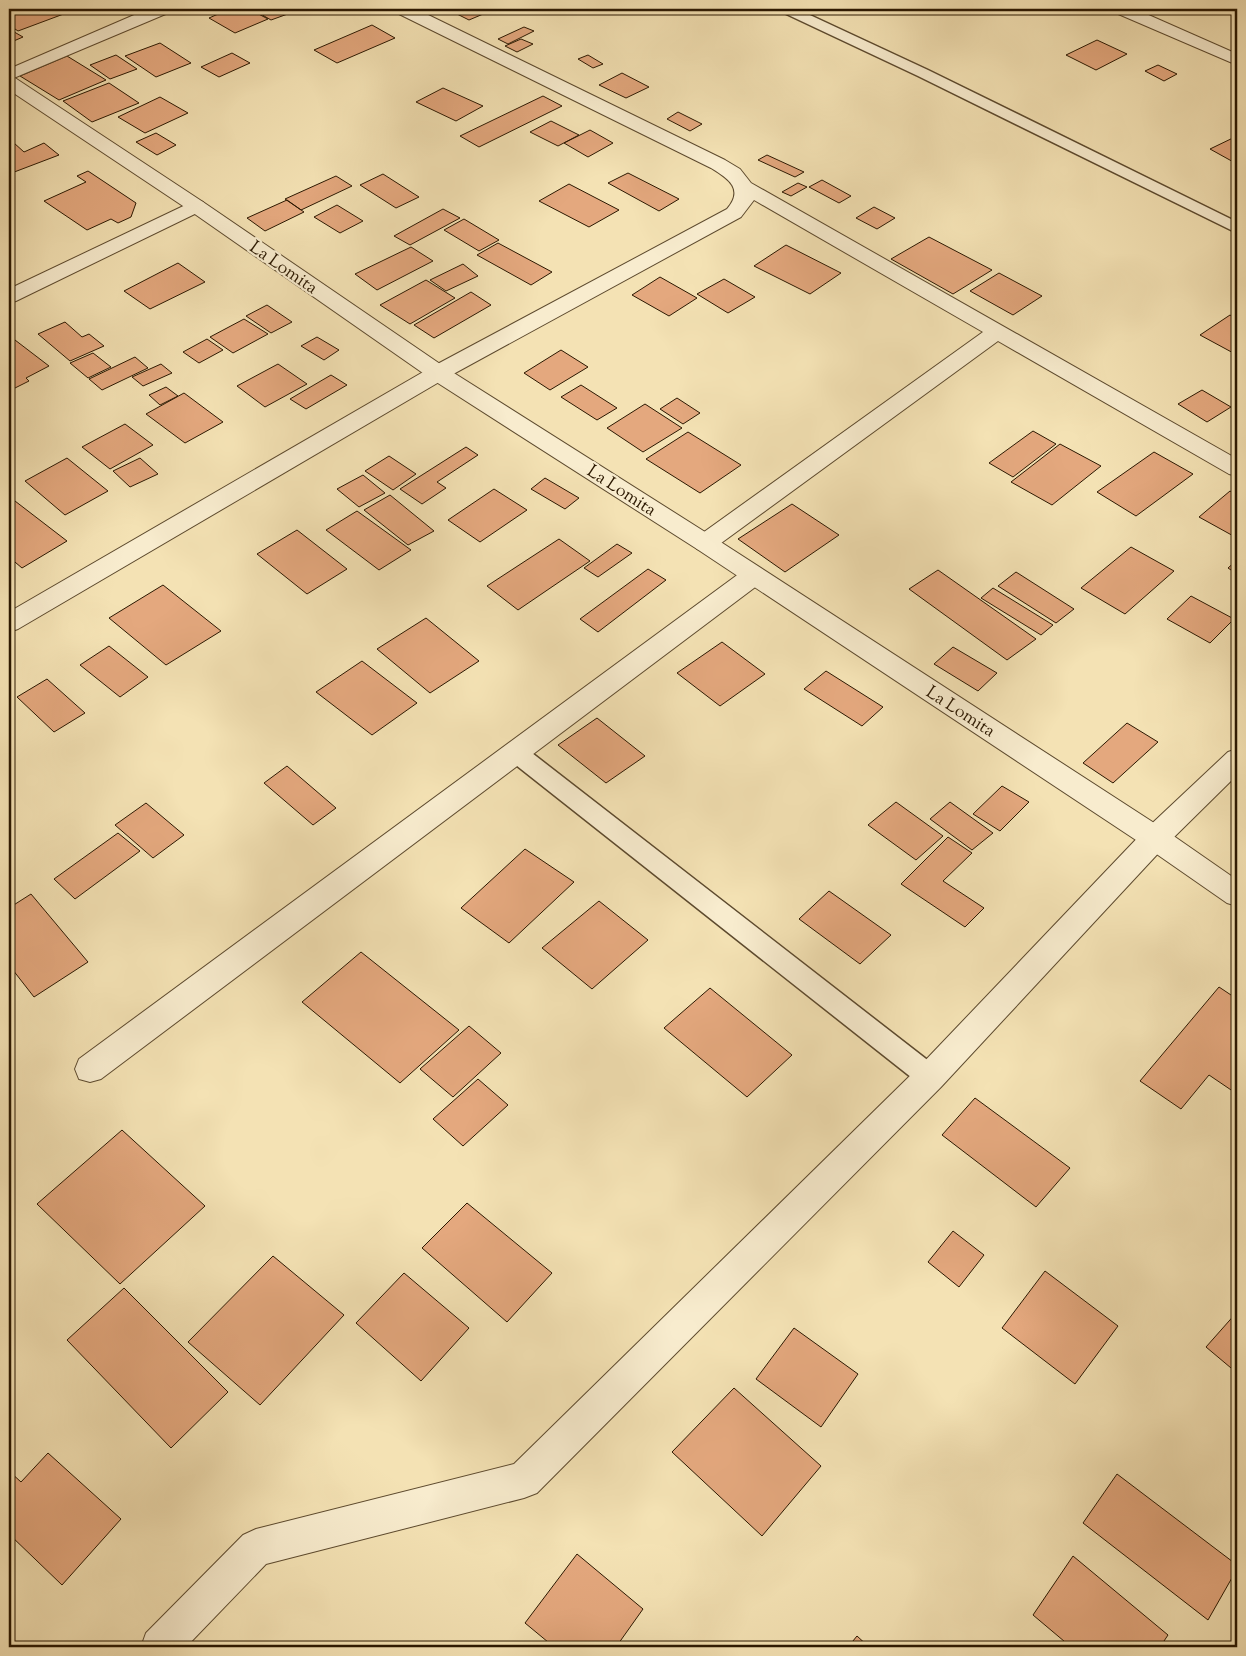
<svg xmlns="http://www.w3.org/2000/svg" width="1246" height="1656" viewBox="0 0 1246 1656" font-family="'Sorts Mill Goudy',serif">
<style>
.building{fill:#e4a87e;stroke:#2b1801}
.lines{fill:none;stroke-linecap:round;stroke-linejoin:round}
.service-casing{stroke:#5d4a2e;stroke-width:3}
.minor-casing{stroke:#5d4a2e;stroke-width:2}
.tertiary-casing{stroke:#5d4a2e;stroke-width:2}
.service{fill:#f8ecce;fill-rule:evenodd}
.minor{fill:#f8ecce;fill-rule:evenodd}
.tertiary{fill:#f8ecce;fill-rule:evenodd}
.labels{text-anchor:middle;stroke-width:4.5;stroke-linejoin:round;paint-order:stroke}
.street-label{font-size:18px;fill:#2b1801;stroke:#f8ecce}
</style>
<rect width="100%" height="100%" fill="#f4e2b4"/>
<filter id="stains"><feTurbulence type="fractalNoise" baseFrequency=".004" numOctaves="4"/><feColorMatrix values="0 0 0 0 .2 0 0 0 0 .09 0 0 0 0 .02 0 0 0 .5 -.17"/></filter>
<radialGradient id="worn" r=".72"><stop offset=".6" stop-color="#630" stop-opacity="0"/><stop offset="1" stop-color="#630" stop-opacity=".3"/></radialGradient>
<path class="building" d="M9,9H77L18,31L9,25Z
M220,9H249L268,19L235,33L209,18L225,11Z
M252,9H292L296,11L271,20Z
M447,9H495L469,20Z
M372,25L395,38L337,63L314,50Z
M524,27L534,31L508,44L498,39Z
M9,29L23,37L9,43Z
M521,39L533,44L517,52L505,46Z
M1097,40L1127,54L1096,70L1066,55Z
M160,43L191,63L156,77L125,56Z
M232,53L250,63L219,77L201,67Z
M116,55L137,69L110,79L90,65Z
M588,55L603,64L593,68L578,59Z
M67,56L106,80L59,100L20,76Z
M1158,65L1177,74L1164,81L1145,71Z
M622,73L649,87L626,98L599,85Z
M109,83L139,103L92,122L63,101Z
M443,88L483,106L456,121L416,102Z
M543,96L562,106L479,147L460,136Z
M160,97L188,113L145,133L118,117Z
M678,112L702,124L690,131L667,119Z
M551,121L579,135L558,146L530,132Z
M590,130L613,143L588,157L564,143Z
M156,133L176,145L157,155L136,142Z
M1237,136V164L1210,149Z
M14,143L24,152L44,143L59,155L9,174V145Z
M767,155L804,172L795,177L758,160Z
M88,171L136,203L131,217L118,223L111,219L87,230L44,201L86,182L77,176Z
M628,173L679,199L659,211L608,183Z
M383,174L419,197L396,208L360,185Z
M336,176L352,186L301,210L285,199Z
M822,180L851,196L839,203L809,187Z
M798,183L807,187L791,196L782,192Z
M569,184L619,210L589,227L539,201Z
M287,200L304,212L265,231L247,218Z
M337,205L363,221L340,233L314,217Z
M874,207L895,218L877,229L856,218Z
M443,209L460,218L410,245L394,236Z
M464,219L499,240L479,251L444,230Z
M929,237L992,270L953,294L891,259Z
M498,243L552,272L531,285L477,255Z
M786,245L841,273L810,294L754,266Z
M411,247L433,261L377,290L355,274Z
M178,263L205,282L150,309L124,291Z
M463,264L478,276L446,291L430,280Z
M999,273L1042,296L1013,315L970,291Z
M660,277L697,298L669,316L632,295Z
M724,279L755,297L728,313L697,294Z
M426,280L455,298L410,324L380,305Z
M471,292L491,305L434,338L414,325Z
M267,305L292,322L271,333L246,316Z
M1230,315L1237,319V355L1200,335Z
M244,319L268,334L233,353L210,337Z
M65,322L82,337L89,334L104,346L70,361L38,334Z
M317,337L339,350L324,360L301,346Z
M207,339L223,350L199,363L183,352Z
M15,340L49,366L26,378L29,381L13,389L9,385V343Z
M561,350L588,367L550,390L524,373Z
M93,353L111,367L88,378L70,363Z
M135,357L148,368L102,390L89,379Z
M161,364L172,373L143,386L132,377Z
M278,364L307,384L265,407L237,386Z
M331,375L347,385L306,409L290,399Z
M581,385L617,408L597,420L561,397Z
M166,387L178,396L160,405L149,395Z
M1202,390L1231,407L1207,422L1178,404Z
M184,393L223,422L185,443L146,414Z
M677,398L700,413L683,424L660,409Z
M645,404L682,428L643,452L607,428Z
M125,424L153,445L110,469L82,447Z
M1033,431L1056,444L1013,477L989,463Z
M688,432L741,465L700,493L646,459Z
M1060,444L1101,466L1052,505L1011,482Z
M466,447L478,455L437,482L446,488L422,504L400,489Z
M1154,452L1193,474L1136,516L1097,492Z
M389,456L416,474L393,490L365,471Z
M67,458L108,491L65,515L25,481Z
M140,458L158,474L130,487L113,471Z
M363,475L385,493L359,507L337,489Z
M545,478L579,498L565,509L531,489Z
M494,489L527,510L480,542L448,520Z
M1230,491L1237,495V538L1199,517Z
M390,495L434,531L408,545L364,510Z
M15,501L67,541L22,568L9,557V505Z
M792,504L839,535L785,572L738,539Z
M357,511L411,550L379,570L326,530Z
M297,530L347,569L307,594L257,554Z
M559,539L590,561L518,610L487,586Z
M617,544L632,553L598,577L584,568Z
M1131,547L1174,571L1125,614L1081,588Z
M1237,560V574L1228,568Z
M648,569L666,580L598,632L580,619Z
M938,570L1036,639L1007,660L909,589Z
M1016,572L1074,609L1056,623L998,586Z
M163,585L221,631L166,665L109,618Z
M993,588L1053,625L1041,635L981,598Z
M1191,596L1234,619L1210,643L1167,619Z
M426,618L479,661L430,693L377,649Z
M722,642L765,674L720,706L677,673Z
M109,646L148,677L120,697L80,665Z
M953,647L997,673L978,691L934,664Z
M362,661L417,703L372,735L316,692Z
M826,671L883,707L862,726L804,689Z
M47,679L85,713L54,732L17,697Z
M597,718L645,756L606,783L558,745Z
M1127,723L1158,742L1113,783L1083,763Z
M287,766L336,808L313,825L264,783Z
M1002,786L1029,802L1000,831L973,814Z
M896,802L943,836L916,860L868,825Z
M950,802L993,833L972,850L930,819Z
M146,803L184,835L153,858L115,825Z
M118,833L140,851L75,899L54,879Z
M948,837L972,853L943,881L984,908L965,927L901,884Z
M525,849L574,882L509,943L461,908Z
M829,891L891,935L860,964L799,919Z
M31,894L88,962L34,997L9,965V908Z
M599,901L648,940L592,989L542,948Z
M361,952L459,1030L400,1083L302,1002Z
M1219,987L1237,999V1094L1209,1075L1181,1109L1140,1081Z
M710,988L792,1055L747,1097L664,1028Z
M469,1026L501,1053L453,1097L420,1069Z
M478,1079L508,1105L463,1146L433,1119Z
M975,1098L1070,1168L1036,1207L942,1135Z
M122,1130L205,1206L120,1284L37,1204Z
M467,1203L552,1273L507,1322L422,1248Z
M953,1231L984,1255L959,1287L928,1262Z
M273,1256L344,1315L260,1405L188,1342Z
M1045,1271L1118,1326L1075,1384L1002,1328Z
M404,1273L469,1328L421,1381L356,1323Z
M124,1288L228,1392L171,1448L67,1340Z
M1237,1312V1373L1206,1347Z
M794,1328L858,1374L821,1427L756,1379Z
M734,1388L821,1466L762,1536L672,1452Z
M48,1453L121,1519L62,1585L9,1534V1471L21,1482Z
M1117,1474L1237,1565V1569L1208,1620L1083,1523Z
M577,1554L643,1609L616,1647H554L525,1623Z
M1073,1556L1168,1635L1160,1647H1071L1033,1615Z
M857,1636L869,1647H848Z"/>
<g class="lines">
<g class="service-casing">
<path id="service" d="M780,9H797L928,70L1237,222V233L918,76L782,12Z
M515,744L523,746L939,1069L943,1077L939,1085L930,1088L921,1085L507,758L504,752L507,746Z"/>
</g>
<g class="minor-casing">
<path id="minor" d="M148,9H170L168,13L9,80V69Z
M395,9H416L725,160L740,169L751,183L1237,459V476L1229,474L998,341L713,549L705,551L697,549L693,543L697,537L983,332L754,200L741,217L446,378L18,629L9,632V612L430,368L727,209C744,189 729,179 711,168L397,13Z
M1114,9H1135L1237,54V65L1116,13Z
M196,200L203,202L206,206L203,210L16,301L9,303V289Z
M753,568L762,570L765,576L762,582L101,1079L90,1082L79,1079L75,1069L79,1059L744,570Z
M1237,749V775L1165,846L941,1087L537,1493L524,1498L266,1564L186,1647H141L146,1633L243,1535L256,1529L514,1464L919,1067L1145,830L1228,752Z"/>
</g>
<g class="tertiary-casing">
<path id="tertiary" d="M9,77L15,78L203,202L446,368L713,537L1165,830L1237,880V906L1227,903L1145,846L697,549L430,378L189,210L9,90Z"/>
</g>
<use href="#service" class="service"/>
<use href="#minor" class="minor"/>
<use href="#tertiary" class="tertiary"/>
</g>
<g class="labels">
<g class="street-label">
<text transform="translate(284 267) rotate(35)" y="6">La Lomita</text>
<text transform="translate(622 490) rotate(33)" y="6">La Lomita</text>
<text transform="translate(961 711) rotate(33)" y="6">La Lomita</text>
</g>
</g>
<rect width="1246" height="1656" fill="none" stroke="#f4e2b4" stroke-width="30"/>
<rect x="10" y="10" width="1226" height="1636" fill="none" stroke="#2b1801" stroke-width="2.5"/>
<rect x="15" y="15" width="1216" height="1626" fill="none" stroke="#2b1801"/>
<rect width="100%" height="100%" filter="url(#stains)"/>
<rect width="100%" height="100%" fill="url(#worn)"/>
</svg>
